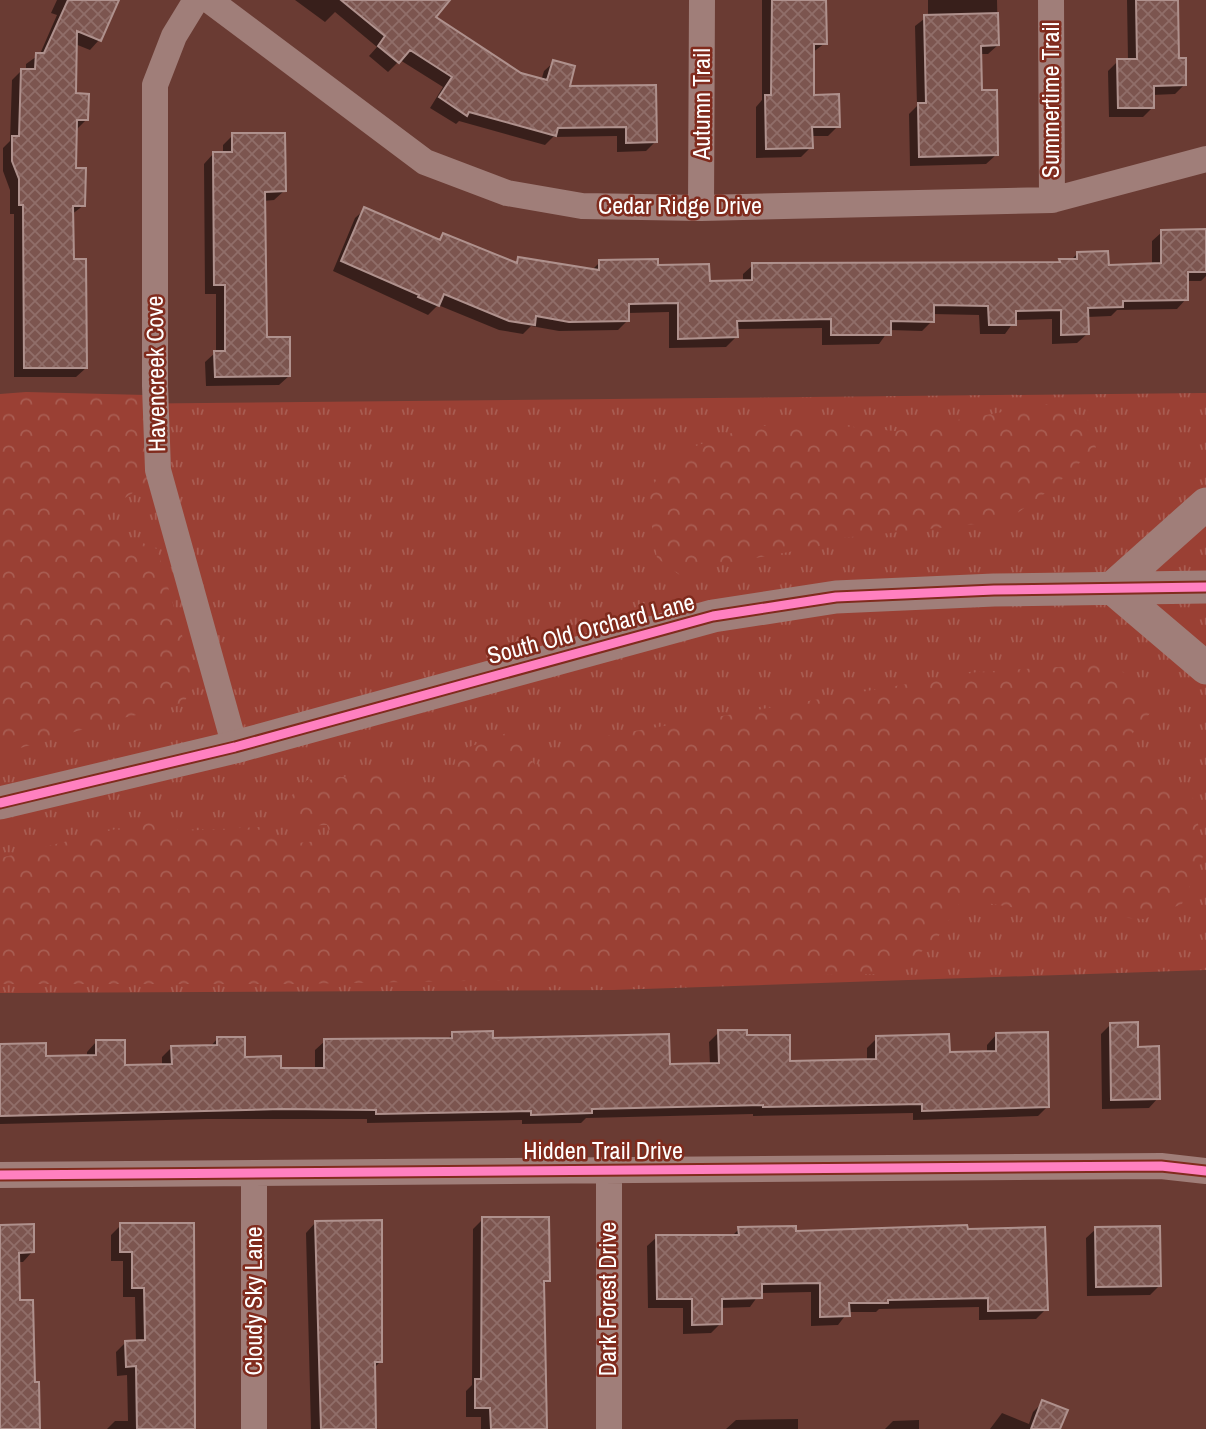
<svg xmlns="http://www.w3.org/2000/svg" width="1206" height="1429" viewBox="0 0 1206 1429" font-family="'Archivo Narrow',sans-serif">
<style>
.grass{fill:url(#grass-tufts)}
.forest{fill:url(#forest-crowns)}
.shadow{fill:#0007}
.building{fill:url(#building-cross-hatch);stroke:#af918d;stroke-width:2}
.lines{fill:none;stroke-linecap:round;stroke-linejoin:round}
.minor{stroke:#a07e79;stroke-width:26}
.tertiary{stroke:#a07e79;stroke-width:33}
.cycleway-casing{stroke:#802b1d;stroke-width:13}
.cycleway{stroke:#ff80c0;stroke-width:9}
.labels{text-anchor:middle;stroke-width:5;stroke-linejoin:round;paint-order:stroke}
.street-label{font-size:24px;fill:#fff;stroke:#802b1d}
</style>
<defs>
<pattern id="grass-tufts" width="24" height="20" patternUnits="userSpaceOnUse" patternTransform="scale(1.75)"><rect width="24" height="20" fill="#9a4034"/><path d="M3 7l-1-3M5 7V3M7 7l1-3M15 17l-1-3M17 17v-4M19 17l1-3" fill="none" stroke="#a95d52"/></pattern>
<pattern id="forest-crowns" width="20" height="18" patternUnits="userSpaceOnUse" patternTransform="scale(1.75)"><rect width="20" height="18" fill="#9a4034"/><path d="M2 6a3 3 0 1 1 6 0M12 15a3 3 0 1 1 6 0" fill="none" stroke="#a95d52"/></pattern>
<pattern id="building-cross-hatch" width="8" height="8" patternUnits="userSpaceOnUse" patternTransform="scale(1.75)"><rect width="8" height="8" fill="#7c554f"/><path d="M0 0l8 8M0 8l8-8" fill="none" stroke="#906e69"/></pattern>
</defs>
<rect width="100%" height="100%" fill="#6a3b33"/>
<path class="grass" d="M1206,393V970L613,990L0,993V405Z"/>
<path class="forest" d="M26,392L146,395L148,483L105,511L110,529L157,549L196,683L182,705L118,719L0,754V394Z
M1053,403L1088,420L1096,448L1051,489L1006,521L841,538L817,547L738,561L681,576L657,558L647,494L674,454L748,427L810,423L895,431Z
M1108,664L1135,678L1152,711L1125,742L1144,772L1193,798L1204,854L1182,904L1144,919L1047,913L962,899L933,945L882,974L292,984H0V858L164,817L179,831L261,827L284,844L332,840L327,825L297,826L283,804L307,780L388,773L416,789L453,792L456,752L512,731L535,765L588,739L977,672Z"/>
<path class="shadow" d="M57,0H117L99,40L90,50L75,44L74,95L86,120L76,130L75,170L84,205L71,215L72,261L86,368L76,377H14V214H10V190L3,171V148L10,141L12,80L22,70H26V64L40,54L57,15L51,13Z
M295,0H433V18L520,75L541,81L544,71L554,62L567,88L656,141L646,151L617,152V136L553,137L545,145L459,121L456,124L430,108L443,87L400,60L388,72L369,56L377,47L335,12L325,22Z
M762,0H825V43L812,53L813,96L838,126L828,136H811V147L801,157L756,158V107L762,100Z
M928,0H997L998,45L988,54H979L980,92L996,155L986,164L910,166L909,114L917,106L915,26L928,16Z
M1127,0H1176L1177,60L1185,84L1175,94L1152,95L1153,107L1143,117H1109L1108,71L1118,61H1128Z
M233,135L284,191L274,200L264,201L266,339L289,376L279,385L206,386L205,362L216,352V294H205L204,164L213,154H223V145Z
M365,209L438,241L443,235L515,263L519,259L591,271L600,262L656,267L708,282H743V274L753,265L1057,264L1070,261L1078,253L1107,267L1152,265V241L1162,232L1206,231V276L1201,281H1186V299L1177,309L1117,310L1111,316L1087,317V334L1077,343L1052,344V319L1015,320L1005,334H980L979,315L932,314V321L922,331L889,330L879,344L822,345V328L736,329V337L726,347L669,348V312L628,313V320L618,330L559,331L531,326L523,334L499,330L438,305L428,315L333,271L355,218Z
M1111,1024L1137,1049L1158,1098L1149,1108L1102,1109L1101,1034Z
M719,1032L746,1037L788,1063L867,1061V1048L877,1038L948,1054L987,1053V1045L996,1035L1048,1106L1038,1116L913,1120V1113L753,1116V1114L586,1118L581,1123L522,1124V1120L367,1123V1119H207L0,1124V1046L45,1058L87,1057V1052L96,1042L123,1066H162V1057L172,1047H210L217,1039L243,1058L279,1070H315V1050L325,1041L447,1040L452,1034L668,1066L710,1065L709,1042Z
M483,1219L548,1280L542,1286L546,1429H481V1417H466V1391L472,1385L473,1229Z
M315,1223L381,1361L374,1368L375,1429H311L306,1233Z
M121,1225H192L194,1429H107L115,1421H128L127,1375L117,1376L116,1352L126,1342H136L135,1297H123V1261H111V1235Z
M0,1226L32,1252L23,1262H18V1302L39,1429H0Z
M739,1229L794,1233L1046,1309L1036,1319L979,1320V1307L879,1309L876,1312H848L838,1325L811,1326V1292L760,1293L750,1307L720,1308V1324L711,1333L683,1334V1308H648L647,1246L657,1237L732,1236Z
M1096,1229L1160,1285L1150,1295L1087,1296L1086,1238Z
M1043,1402L1059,1429H990L1002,1413L1029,1424L1033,1412Z
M798,1419V1429H726L736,1420Z
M919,1420V1429H885L893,1421Z"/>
<path class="building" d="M68,0H119L101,41L77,31L76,93L89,94L88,120H77L76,168H86L85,206H73L74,259H86L87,368H24L23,205H19V179L12,161V136H19L21,69H35L36,53H44Z
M341,0H450L436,17L521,73L547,80L553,60L575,66L570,86L656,85L657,142L626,143V127L558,128L556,136L469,112L467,116L439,97L452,77L410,50L399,63L378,46L385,36Z
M772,0H826L827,44H814V95L839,94L840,127H812L813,148L766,149L765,95H771Z
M1136,0H1178L1179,58H1186V85L1154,86V108H1118L1117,59H1137Z
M998,13L999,45L981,46L982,90H997L998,155L919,157L918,103H926L924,15Z
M232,133H285L286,191L265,192L267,337H290V376L215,377L214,351H225V285H214L213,152H232Z
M364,207L440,240L443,233L517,263L518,257L599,270V260L658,259V265L709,264L710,281L752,280V263L1060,262L1059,259H1077V252L1108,251L1109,265L1161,263V230L1206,229V272H1188V300L1123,301V307L1088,308L1089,334L1061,335V310L1016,311V325H989L988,306L934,305V322L891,321V335H831V319L737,321L738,337L678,339V303L629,304V321L569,322L536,316L535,325L509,321L444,294L439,306L418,297L419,295L341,261Z
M1138,1022V1047L1159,1046L1160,1099L1111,1100L1110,1023Z
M718,1030H747V1035H790V1061L876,1059V1036L949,1034L950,1052L996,1051V1033L1048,1032L1049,1107L922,1111V1104L763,1107V1105L592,1109V1113L531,1115V1111L376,1114V1110L282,1109L0,1116V1044L46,1043V1056L96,1055V1040H125V1065L172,1064L171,1046L217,1045V1037H245V1057L281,1056V1068H324V1039L452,1038V1032L493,1031V1038L669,1034L670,1064L719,1063Z
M482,1217H549L550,1281H544L547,1429H491L490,1408H475V1379H481Z
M382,1220V1362H375L376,1429H321L315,1221Z
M120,1223H194L195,1429H137L136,1366L126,1367L125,1341L145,1340L144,1288H132V1252H120Z
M34,1224V1252L19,1253L20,1300H33L35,1382H39L40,1429H0V1225Z
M967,1225L968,1229L1045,1227L1048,1310L988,1311V1298L888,1300V1303H849L850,1316L820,1317V1283L762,1284V1298L722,1299V1324L692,1325V1299H657L656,1235H739L738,1227L796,1226V1231Z
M1160,1226L1161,1286L1096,1287L1095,1227Z
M1042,1400L1068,1410L1060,1429H1031Z"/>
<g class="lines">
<path class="minor" d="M196,0L174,36L155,85V386L158,470L235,747
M209,0L425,162L507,193L582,206L701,208L1052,200L1206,159
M1051,0L1052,200
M701,208L702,0
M254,1173V1429
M0,1175L1161,1166L1206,1171
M609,1429V1170"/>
<path class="tertiary" d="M1206,504L1112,588L1206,668
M0,803L235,747L713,616L836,597L994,590L1206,587"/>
<g class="cycleway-casing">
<path id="cycleway" d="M0,803L235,747L713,616L836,597L994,590L1206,587
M0,1175L1161,1166L1206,1171"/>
</g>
<use href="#cycleway" class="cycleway"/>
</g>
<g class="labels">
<g class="street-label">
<text transform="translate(1051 100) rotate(-90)" y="8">Summertime Trail</text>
<text transform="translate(702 104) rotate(-90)" y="8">Autumn Trail</text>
<text x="680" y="214">Cedar Ridge Drive</text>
<text transform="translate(156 374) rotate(-91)" y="8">Havencreek Cove</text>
<text transform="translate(591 629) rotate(-15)" y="8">South Old Orchard Lane</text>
<text x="603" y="1159">Hidden Trail Drive</text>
<text transform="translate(608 1299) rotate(-90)" y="8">Dark Forest Drive</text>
<text transform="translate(254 1301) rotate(-90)" y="8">Cloudy Sky Lane</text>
</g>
</g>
</svg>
